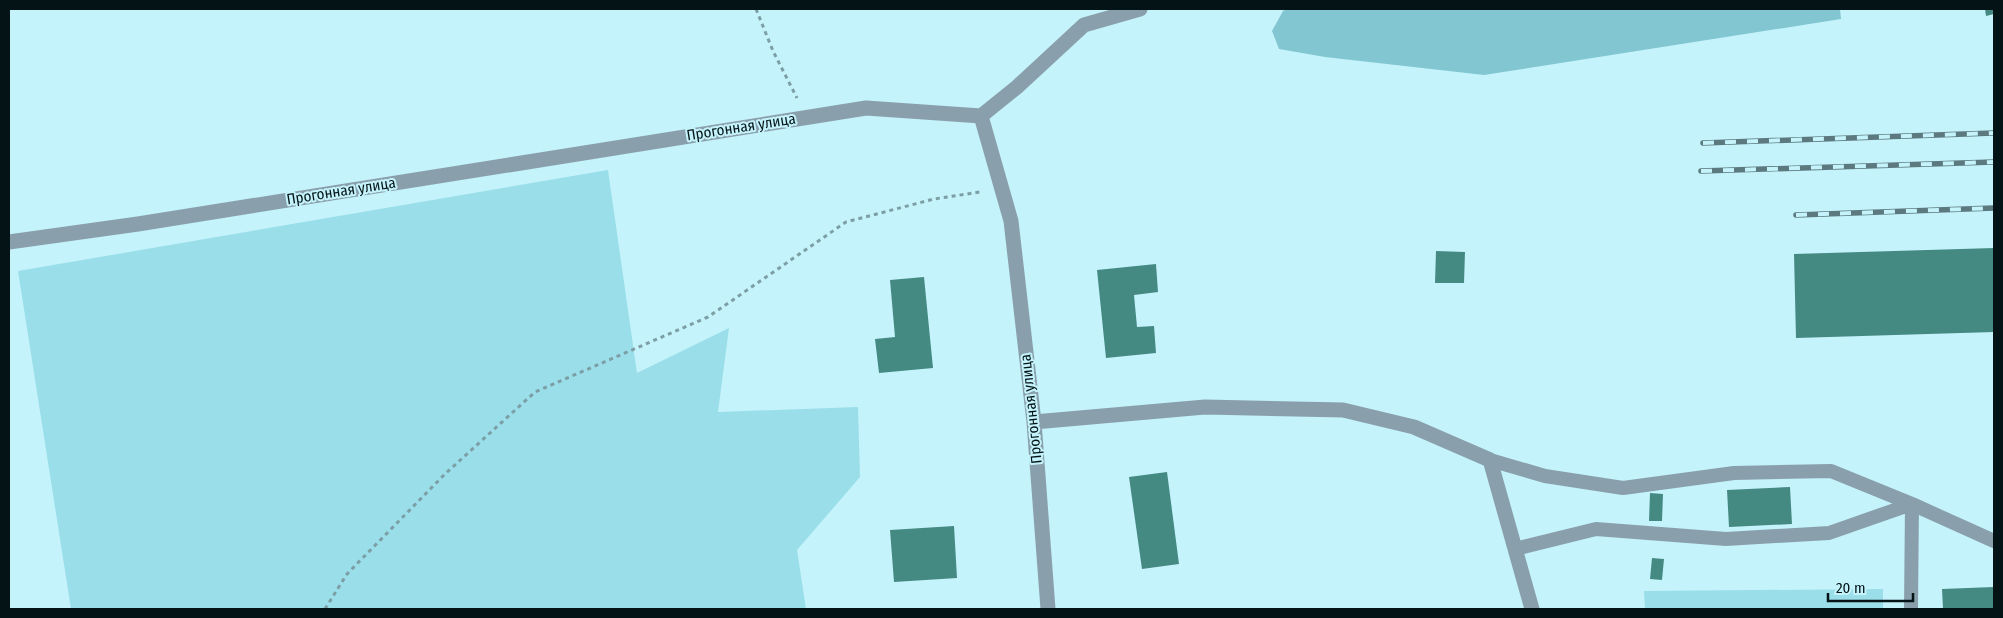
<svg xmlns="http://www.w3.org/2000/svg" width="2003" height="618" viewBox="0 0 2003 618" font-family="'Fira Sans Condensed',sans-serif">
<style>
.green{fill:#9adee9}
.forest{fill:#82c6d1}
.building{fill:#458983}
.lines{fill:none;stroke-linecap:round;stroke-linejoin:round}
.path{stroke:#7c9fa5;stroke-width:3;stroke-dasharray:4 4;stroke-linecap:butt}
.lane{stroke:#89a0ac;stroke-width:14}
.street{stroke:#89a0ac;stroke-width:15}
.rail-casing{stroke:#5b797e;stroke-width:5.5}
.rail{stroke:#c5f3fb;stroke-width:4;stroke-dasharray:11;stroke-linecap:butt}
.labels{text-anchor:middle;stroke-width:4;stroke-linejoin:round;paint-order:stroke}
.street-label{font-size:15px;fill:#031316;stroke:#c5f3fb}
</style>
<rect width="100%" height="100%" fill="#c5f3fb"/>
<path class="green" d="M608,170L637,373L729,328L718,412L858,407L860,477L797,550L806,609H71L18,271Z
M1883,589V609H1645L1644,591Z"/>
<path class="forest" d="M1287,9H1840L1841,19L1484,75L1325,57L1279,49L1272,31L1283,11Z"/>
<path class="building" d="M1985,9H1994V14L1986,16Z
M1994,248V332L1796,338L1794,254Z
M1436,251L1465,252L1464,283H1435Z
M1156,264L1158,292L1134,295L1137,327L1154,326L1156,353L1106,358L1097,270Z
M924,277L933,368L879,373L875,339L895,337L890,280Z
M1167,472L1179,564L1142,569L1129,477Z
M1790,487L1792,524L1729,527L1727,490Z
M1650,493L1663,494L1662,521H1649Z
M954,526L957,578L894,582L890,530Z
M1652,558L1664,559L1662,580L1650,579Z
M1994,587V609H1943L1942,589Z"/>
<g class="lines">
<path class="path" d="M756,9L773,51L797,98
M325,609L347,574L445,474L535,392L708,317L846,222L934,199L980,192"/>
<path class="lane" d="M1490,460L1545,476L1623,488L1734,473L1831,471L1912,504L1994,541
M1515,549L1596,529L1726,539L1829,533L1912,504L1911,609"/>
<path class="street" d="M981,116L1011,221L1034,422L1048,609
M981,116L1017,87L1084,25L1140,9
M9,242L138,224L866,108L981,116
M1034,422L1205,407L1343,410L1414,427L1490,460L1532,609"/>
<g class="rail-casing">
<path id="rail" d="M1703,143L1994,133
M1701,171L1994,162
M1796,215L1994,208"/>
</g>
<use href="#rail" class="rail"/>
</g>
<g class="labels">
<g class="street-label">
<text transform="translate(741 127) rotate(-9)" y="5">Прогонная улица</text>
<text transform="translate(341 191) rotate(-9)" y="5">Прогонная улица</text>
<text transform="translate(1031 409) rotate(-96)" y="5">Прогонная улица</text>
</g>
</g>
<rect width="2003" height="618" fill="none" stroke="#031316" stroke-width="20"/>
<path d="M1828 593v8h85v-8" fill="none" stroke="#031316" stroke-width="2.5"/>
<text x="1836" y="593" font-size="15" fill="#031316" stroke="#c5f3fb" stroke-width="4" paint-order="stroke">20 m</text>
</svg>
